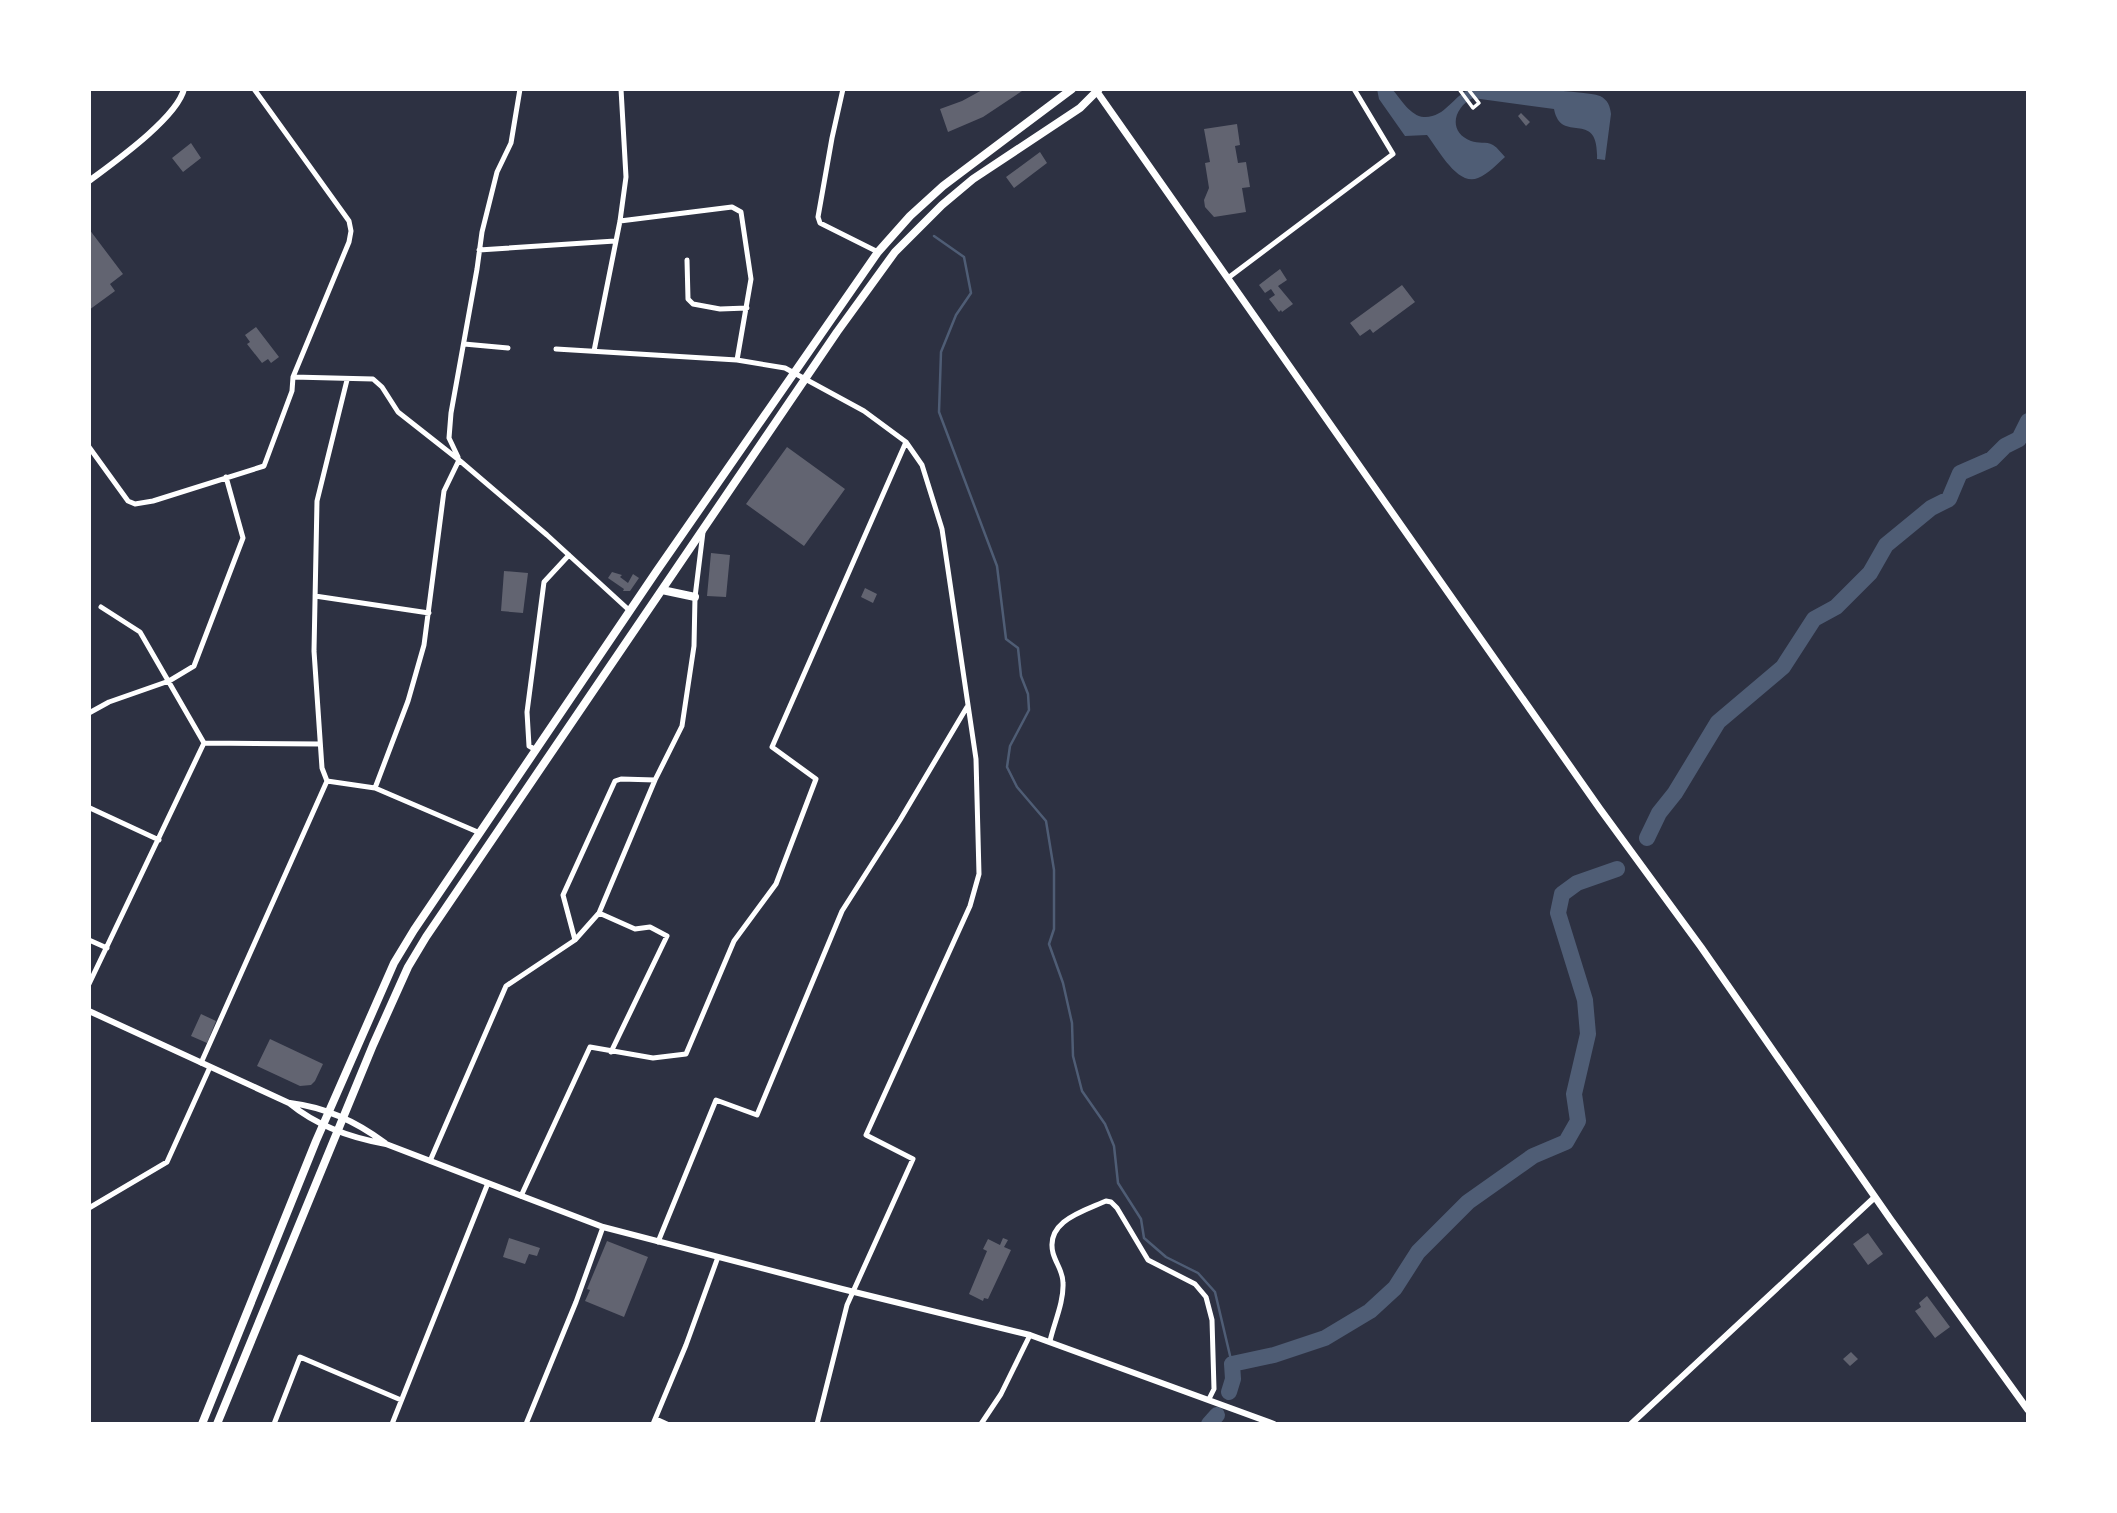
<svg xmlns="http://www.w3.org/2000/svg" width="2117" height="1513" viewBox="0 0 2117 1513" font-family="'Fira Sans Condensed',sans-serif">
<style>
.water{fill:#4f5d75}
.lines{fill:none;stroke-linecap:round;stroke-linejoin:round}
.stream{stroke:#4f5d75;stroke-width:2.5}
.river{stroke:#4f5d75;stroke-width:16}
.building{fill:#626471}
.pedestrian{stroke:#fff;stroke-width:3.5}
.minor{stroke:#fff;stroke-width:5}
.tertiary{stroke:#fff;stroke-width:6}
.secondary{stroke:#fff;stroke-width:7}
.primary{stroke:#fff;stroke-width:8}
</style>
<rect width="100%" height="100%" fill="#2d3142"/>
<path class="water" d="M1377,89H1392C1401,99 1410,116 1424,117C1445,118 1453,96 1470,89C1483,85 1587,91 1600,96C1608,100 1610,106 1611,114L1605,160L1597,159C1599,107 1561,146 1554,109L1473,98C1454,107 1447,132 1471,141C1478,144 1486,141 1493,145C1498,148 1501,153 1505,157C1497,164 1488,174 1478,178C1458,187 1438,149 1427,135L1405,136L1379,99Z"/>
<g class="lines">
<path class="stream" d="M934,236L964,257L971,293L956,315L941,352L939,412L997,566L1006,639L1018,648L1021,676L1028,694L1029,710L1010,746L1007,767L1017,787L1046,821L1054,870V929L1049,944L1063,983L1072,1023L1073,1056L1082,1091L1105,1124L1114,1146L1118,1183L1141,1219L1144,1238L1166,1257L1198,1273L1215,1292L1232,1364"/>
<path class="river" d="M1647,838L1659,813L1675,793L1718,722L1783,667L1814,619L1836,607L1870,573L1886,545L1931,508L1949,499L1960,473L1992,459L2005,446L2019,439L2028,421
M1229,1392L1233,1379L1232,1364L1274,1355L1325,1338L1370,1311L1395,1288L1418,1252L1468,1202L1533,1156L1566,1142L1578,1121L1574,1094L1588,1034L1585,1000L1558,913L1562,894L1577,883L1617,869
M1209,1424L1217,1415"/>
</g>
<path class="building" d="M984,89H1025L983,117L948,132L940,109L962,101Z
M1521,113L1530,122L1526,126L1518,116Z
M1237,124L1240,145L1235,146L1238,163L1246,162L1250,187L1242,188L1246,212L1214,217L1205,207L1204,200L1209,188L1205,163L1210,162L1204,129Z
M191,143L201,158L183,172L172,158Z
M1040,152L1047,163L1014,188L1006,177Z
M89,229L123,274L110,284L115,291L89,310Z
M1280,269L1287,280L1278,286L1293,304L1282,312L1281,310L1279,312L1269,299L1275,295L1271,289L1265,293L1259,285Z
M1402,285L1415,302L1373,333L1370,329L1360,336L1350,323Z
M256,327L279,357L271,363L268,359L262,363L247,344L250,342L245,335Z
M787,447L845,489L804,546L746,504Z
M711,553L730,555L726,597L707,596Z
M504,571L528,573L523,613L501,611Z
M612,572L622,575L620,577L628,583L633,574L639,578L630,591H623L624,589L608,578Z
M865,588L877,594L873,603L861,597Z
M201,1014L216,1021L207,1043L191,1036Z
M270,1039L323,1064L315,1081L311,1085L300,1086L257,1066Z
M1868,1233L1883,1254L1868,1265L1853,1244Z
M509,1238L540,1248L537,1256L529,1254L525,1264L503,1257Z
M1003,1238L1008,1240L1004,1247L1011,1250L988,1299L984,1298L983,1301L969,1294L987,1251L983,1249L988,1239L1000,1245Z
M607,1241L648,1257L624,1317L585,1301L590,1290L587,1289Z
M1927,1296L1950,1327L1935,1338L1915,1311L1921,1307L1919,1303Z
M1851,1352L1858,1359L1850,1366L1843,1359Z"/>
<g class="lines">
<path class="pedestrian" d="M1459,89L1473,108L1479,103L1468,89"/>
<path class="minor" d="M843,89L832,138L818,217L820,223L878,252
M620,221L732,207L741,212L751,279L737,360
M479,250L615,241
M687,260L688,299L693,304L720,309L747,308
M1228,278L1393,154L1354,89
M464,344L508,348
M556,349L737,360L785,368L864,411L906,442L922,465L942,529L976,759L979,874L970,906L866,1135L913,1159L847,1305L817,1424
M594,351L620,221L626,177L621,89
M293,377L373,379L382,387L398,412L459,460L547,535L630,611
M89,447L128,501L135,504L153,501L264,466L292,391L293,377L349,242L351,231L349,221L254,89
M458,457L449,438L451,413L477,269L482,232L497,172L511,143L520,89
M315,596L429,613
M101,607L140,632L204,743
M89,713L109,702L169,681L194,666L243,538L226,477
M536,750L529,746L527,712L544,582L569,555
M327,781L375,788L480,833
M375,788L408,701L424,645L444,491L459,460
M90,808L159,840
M599,913L635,929L650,927L667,936L611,1052
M89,940L107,948
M575,940L563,895L615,781L621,779L655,780
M89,984L204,743L320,744
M201,1063L327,781L322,768L314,651L317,501L347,380
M430,1161L506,986L575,940L599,913L655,780L682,726L694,646L695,597L703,532
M521,1196L590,1047L653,1058L686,1054L734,941L776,884L816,779L772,747L906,442
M89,1208L167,1162L210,1067
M658,1242L716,1100L757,1115L842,911L900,820L967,707
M1050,1341C1054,1323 1064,1302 1063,1283C1063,1271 1056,1264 1053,1253C1045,1221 1084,1211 1106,1201L1111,1202L1117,1208L1148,1260L1195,1284L1206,1297L1212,1320L1214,1389L1209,1399
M656,1419L667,1424
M274,1424L300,1357L401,1400
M392,1424L488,1183
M526,1424L576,1302L603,1227
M653,1424L686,1345L718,1257
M981,1424L1001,1394L1030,1335"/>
<path class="tertiary" d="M89,181C113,163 177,118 184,89
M89,1011L289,1103C317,1126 351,1138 386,1144L603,1227L842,1289L1030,1335L1274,1424
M290,1103C324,1107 357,1122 385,1143
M1631,1424L1875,1197"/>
<path class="secondary" d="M1095,89L1600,809L1701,947L1891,1220L2028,1410"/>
<path class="primary" d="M662,590L695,597
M202,1424L316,1141L394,963L414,930L656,572L878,252L910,216L943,186L1072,89
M217,1424L373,1045L408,967L426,937L837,332L895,252L942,205L973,179L1080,108L1099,89"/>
</g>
<rect width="2117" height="1513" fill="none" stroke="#ffffff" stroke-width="182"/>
</svg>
